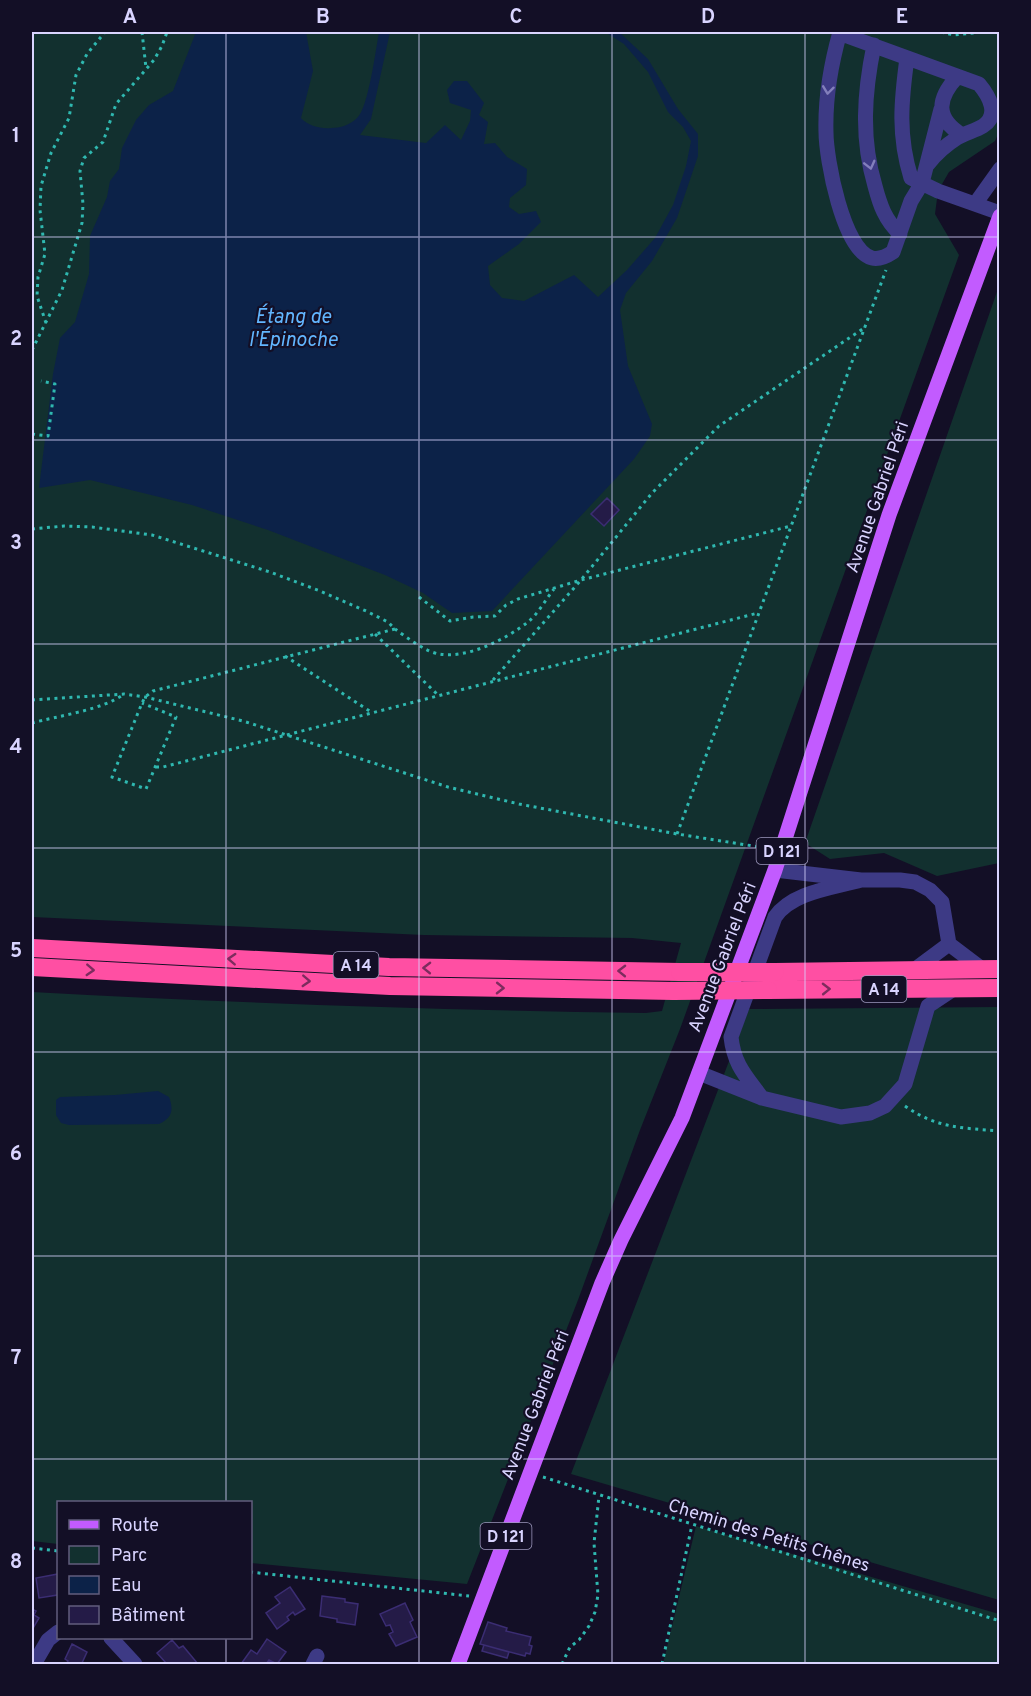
<svg xmlns="http://www.w3.org/2000/svg" width="1031" height="1696" viewBox="0 0 1031 1696" font-family="Overpass,sans-serif">
<style>
.green{fill:#12302f}
.water{fill:#0c2248}
.building{fill:#241b47;stroke:#3b2d73;stroke-width:1.5}
.lines{fill:none;stroke-linecap:round;stroke-linejoin:round}
.path{stroke:#2fb8b0;stroke-width:3;stroke-dasharray:3 4.5;stroke-linecap:butt}
.minor{stroke:#3d3a85;stroke-width:15}
.major{stroke:#c25bff;stroke-width:15}
.highway{stroke:#ff4fa3;stroke-width:18}
.highway-bridge{stroke:#ff4fa3;stroke-width:18}
.oneway{stroke:#837fbc}
.oneway2{stroke:#7d2c5e}
.grid{fill:none;stroke:#d9d4ff;stroke-width:1.5;stroke-opacity:0.55}
.labels{text-anchor:middle;stroke-width:4.5;stroke-linejoin:round;paint-order:stroke}
.shield{fill:#130f26;stroke:#9e99be;stroke-width:1.5}
.shield-label{font-size:16px;font-weight:bold;fill:#d9d4ff}
.street-label{font-size:18px;fill:#d9d4ff;stroke:#130f26}
.water-label{font-size:20px;font-style:italic;fill:#62b6ff;stroke:#130f26}
.neatline{fill:none;stroke:#d9d4ff;stroke-width:2}
.grid-label{font-size:20px;text-anchor:middle;font-weight:bold;fill:#d9d4ff}
</style>
<rect width="100%" height="100%" fill="#130f26"/>
<path class="green" d="M32,32H999V132L995,141L949,172L938,191L935,214L959,255L680,1029L640,1130L578,1300L467,1584L251,1563L250,1502H58V1544L32,1541V992C236,1003 441,1010 646,1013L662,1011L681,943L632,938L424,935L32,917Z
M999,286V863L937,876L884,853L830,859L805,843Z
M999,1007V1600L571,1474L749,1009Z
M696,1526L999,1614V1664H663Z"/>
<path class="water" d="M196,32H306L313,71L301,118C308,126 321,129 331,128C340,128 350,125 357,118C368,109 376,49 379,32H390L371,119L360,135L426,143L445,125L461,140L470,121L471,110L450,103L447,90L454,81H467L484,103L479,115L488,122L484,144L495,143L507,157L527,169L526,185L510,198L509,207L519,214L536,211L541,222L519,244L488,266L490,285L502,298L524,301L574,275L598,297L627,270L655,238L673,205L686,166L691,141L683,127L668,112L648,72L624,44L605,32H619L648,59L678,109L698,134V156L677,218L652,261L626,293L620,310L628,366L652,424L650,436L634,459L492,611L452,613L423,593L385,575L268,530L192,505L90,480L39,488L53,374L60,338L75,322L89,274L90,236L107,197L110,181L119,169L122,148L136,120L149,105L173,91Z
M158,1091L169,1097C174,1110 172,1118 159,1124L69,1125L61,1123L56,1115V1100L60,1097L115,1095Z"/>
<path class="building" d="M607,498L619,510L604,526L591,514Z
M58,1574V1597V1595L39,1598L36,1578Z
M290,1587L305,1609L295,1615L293,1612L287,1617L289,1620L277,1629L266,1613L280,1603L275,1597Z
M322,1596L345,1599V1602L358,1604L355,1625L337,1622V1619L320,1616Z
M405,1603L413,1620L410,1622L417,1637L396,1646L389,1634L393,1632L390,1625L386,1626L380,1614Z
M32,1609L36,1611L34,1615L39,1618L32,1630Z
M488,1622L507,1628L506,1631L531,1637L529,1645L532,1646L530,1654L526,1653L525,1656L480,1644Z
M267,1639L286,1652L277,1664L269,1660L266,1664H241L251,1650L257,1654Z
M172,1640L179,1648L183,1646L198,1664H167L157,1653Z
M72,1644L87,1652L82,1663L87,1664H66L68,1661L65,1659Z
M484,1645L509,1652L507,1658L482,1651Z"/>
<g class="lines">
<path class="path" d="M142,32L146,68
M941,32L954,35L984,32
M46,323L37,296L38,277L45,254L40,210L41,186L51,153L69,118L76,75L87,54L105,32
M32,350L62,290L82,223L83,204L80,171L84,158L103,142L116,104L154,60L162,46L167,32
M32,434L48,436L55,384L41,381
M32,529L64,526L92,527L152,535L270,572L320,591L366,611L388,622L395,629L153,691L145,697L142,703L112,777L146,789L176,717L142,703
M419,597L450,621L473,617L495,616L506,605L518,599L581,580L791,526
M395,629C406,637 426,652 439,654C468,659 506,639 528,622C538,614 546,599 554,589
M375,634L438,695
M285,656L371,712
M493,680L581,580L652,493L719,426L864,328
M32,700L124,694L145,697L243,721L448,787L519,804L677,834L766,848
M32,723C57,716 103,710 124,694
M156,767H163L758,613
M677,834L886,270
M905,1106C936,1128 962,1128 1000,1131
M543,1477L1000,1621
M32,1548L58,1551
M250,1572L469,1596
M562,1664L570,1647L579,1640L589,1626L595,1612L598,1595L594,1543L599,1496
M662,1664L692,1525"/>
<path class="minor" d="M840,32C831,64 825,98 826,132C826,158 843,251 872,258C880,260 887,256 893,252L911,201L922,183L941,109
M839,33L979,84C989,96 1000,115 983,126C975,131 965,133 957,138C946,145 936,154 928,164
M874,45C864,93 861,139 875,186C880,205 885,220 900,234
M907,58C901,102 898,136 911,178L938,191L1000,213
M957,77C937,99 935,118 962,135
M975,204L1000,169
M775,870L861,880H900L915,882L930,890L942,902L949,944L982,969
M914,970L949,944
M699,1073L762,1098L841,1117L870,1113L885,1106L905,1084L928,1006L955,988
M762,1098C746,1076 734,1065 731,1037L775,917C792,892 833,888 861,880
M111,1638L135,1664
M34,1664L48,1640L58,1632
M313,1664L317,1656"/>
<path class="major" d="M458,1664L602,1283L621,1240L682,1118L775,870L889,515L1000,216"/>
<path class="highway" d="M32,948L389,967L680,972
M32,967L390,986L674,991
M775,972L1000,969
M768,990L1000,988"/>
<path class="highway-bridge" d="M680,972H775
M674,991L768,990"/>
</g>
<defs><path id="oneway-chevron" d="M-2-3.5L2.5 0L-2 3.5" fill="none" stroke-width="1.6" stroke-linecap="round" stroke-linejoin="round" transform="scale(1.5)"/></defs>
<g class="oneway">
<use href="#oneway-chevron" transform="translate(828 90) rotate(97)"/>
<use href="#oneway-chevron" transform="translate(870 165) rotate(76)"/>
</g>
<g class="oneway2">
<use href="#oneway-chevron" transform="translate(232 959) rotate(-177)"/>
<use href="#oneway-chevron" transform="translate(427 968) rotate(-179)"/>
<use href="#oneway-chevron" transform="translate(90 970) rotate(3)"/>
<use href="#oneway-chevron" transform="translate(622 971) rotate(-179)"/>
<use href="#oneway-chevron" transform="translate(306 981) rotate(3)"/>
<use href="#oneway-chevron" transform="translate(500 988) rotate(1)"/>
<use href="#oneway-chevron" transform="translate(826 989) rotate(-1)"/>
</g>
<path class="grid" d="M226,32V1502M419,32V1664M612,32V1664M805,32V1664M32,237H1000M32,440H1000M32,644H1000M32,848H1000M32,1052H1000M32,1256H1000M32,1459H1000M226,1638V1664"/>
<g class="labels">
<g class="shield">
<rect x="756.5" y="838" width="51" height="26" rx="4.5"/>
<rect x="333.5" y="952" width="45" height="26" rx="4.5"/>
<rect x="861.5" y="976" width="45" height="26" rx="4.5"/>
<rect x="480.5" y="1523" width="51" height="26" rx="4.5"/>
</g>
<g class="shield-label">
<text x="782" y="857">D 121</text>
<text x="356" y="971">A 14</text>
<text x="884" y="995">A 14</text>
<text x="506" y="1542">D 121</text>
</g>
<g class="street-label">
<text transform="translate(877 497) rotate(-71)" y="6">Avenue Gabriel Péri</text>
<text transform="translate(722 957) rotate(-69)" y="6">Avenue Gabriel Péri</text>
<text transform="translate(535 1405) rotate(-69)" y="6">Avenue Gabriel Péri</text>
<text transform="translate(769 1535) rotate(17)" y="6">Chemin des Petits Chênes</text>
</g>
<g class="water-label">
<text x="293" y="323">Étang de<tspan x="293" dy="23">l'Épinoche</tspan></text>
</g>
</g>
<rect width="1031" height="1696" fill="none" stroke="#130f26" stroke-width="66"/>
<rect x="57" y="1501" width="195" height="138" fill="#130f26" stroke="#625e7d" stroke-width="1.5"/>
<rect x="69" y="1520" width="30" height="9" fill="#c25bff" stroke="#625e7d" stroke-width="1.5"/>
<text x="111" y="1531" font-size="18" fill="#d9d4ff">Route</text>
<rect x="69" y="1546" width="30" height="18" fill="#12302f" stroke="#625e7d" stroke-width="1.5"/>
<text x="111" y="1561" font-size="18" fill="#d9d4ff">Parc</text>
<rect x="69" y="1576" width="30" height="18" fill="#0c2248" stroke="#625e7d" stroke-width="1.5"/>
<text x="111" y="1591" font-size="18" fill="#d9d4ff">Eau</text>
<rect x="69" y="1606" width="30" height="18" fill="#241b47" stroke="#625e7d" stroke-width="1.5"/>
<text x="111" y="1621" font-size="18" fill="#d9d4ff">Bâtiment</text>
<rect x="33" y="33" width="965" height="1630" class="neatline"/>
<g class="grid-label">
<text x="130" y="23">A</text>
<text x="323" y="23">B</text>
<text x="516" y="23">C</text>
<text x="708" y="23">D</text>
<text x="902" y="23">E</text>
<text x="16" y="142">1</text>
<text x="16" y="345">2</text>
<text x="16" y="549">3</text>
<text x="16" y="753">4</text>
<text x="16" y="957">5</text>
<text x="16" y="1160">6</text>
<text x="16" y="1364">7</text>
<text x="16" y="1568">8</text>
</g>
</svg>
